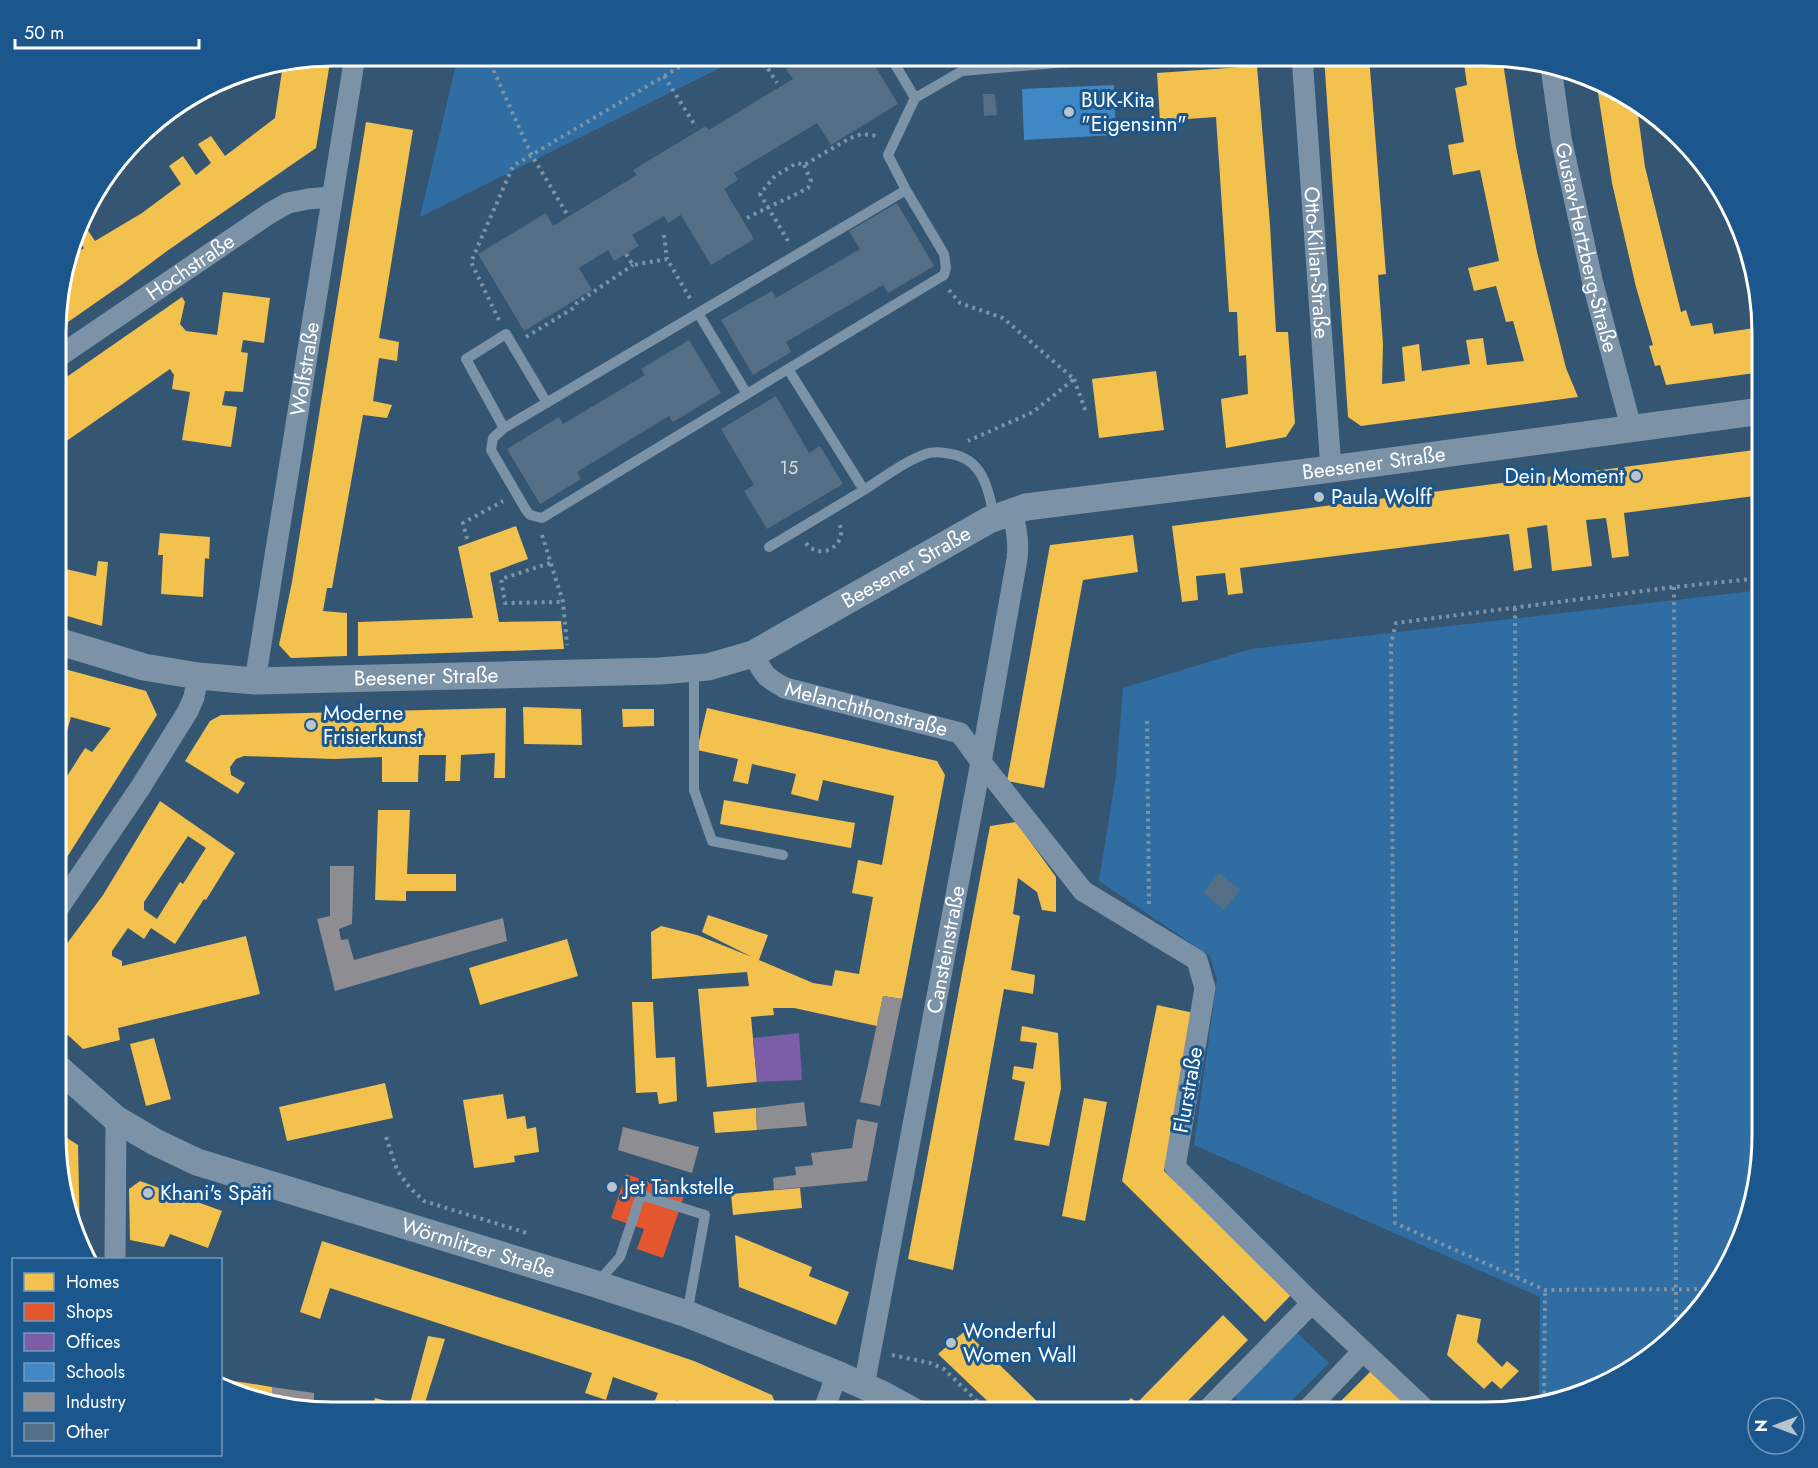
<svg xmlns="http://www.w3.org/2000/svg" width="1818" height="1468" viewBox="0 0 1818 1468" font-family="Jost,sans-serif">
<style>
.green{fill:#306da3}
.homes{fill:#f2c14e;fill-rule:evenodd}
.shops{fill:#e4572e}
.offices{fill:#7b5ea7}
.schools{fill:#3f88c5}
.industry{fill:#8d8d92}
.building{fill:#546e85}
.lines{fill:none;stroke-linecap:round;stroke-linejoin:round}
.path{stroke:#7c93a7;stroke-width:4;stroke-dasharray:3 4.5;stroke-linecap:butt}
.service{stroke:#7c93a7;stroke-width:10}
.minor{stroke:#7c93a7;stroke-width:21}
.tertiary{stroke:#7c93a7;stroke-width:27}
.tram{stroke:#7d92a6;stroke-width:1.5}
.poi-dot{fill:#b8c4ce;stroke:#1b578d;stroke-width:2}
.labels{text-anchor:middle;stroke-width:6;stroke-linejoin:round;paint-order:stroke}
.number-label{font-size:18px;fill:#d4dbe0}
.poi-label{font-size:21px;fill:#fff;stroke:#1b578d;text-anchor:start}
.street-label{font-size:21px;fill:#fff;stroke:#1b578d}
.rim{fill:none;stroke:#fff;stroke-width:3}
</style>
<rect width="100%" height="100%" fill="#355673"/>
<path class="green" d="M458,56H744L420,217Z
M1762,590V1153L1734,1257L1681,1331L1591,1391L1539,1402L1540,1297L1194,1145L1217,980L1210,956L1099,881L1116,775L1123,688L1251,649Z
M1295,1331L1329,1363L1282,1410L1280,1400L1268,1412H1237L1236,1391Z"/>
<path class="homes" d="M331,56L316,148L167,251L124,283L58,329V297L72,256L84,248L77,239L83,223L95,241L142,213L181,184L169,166L183,156L196,175L211,163L198,144L211,136L225,156L275,118L283,64Z
M1324,56H1369L1386,274L1378,275L1383,344L1382,384L1405,381L1402,347L1419,344L1422,371L1470,364L1466,340L1483,338L1487,365L1524,361L1513,321L1506,322L1496,286L1474,291L1468,268L1499,261L1480,170L1453,175L1448,145L1464,142L1455,88L1467,85L1463,56H1502L1516,147L1537,252L1566,368L1578,397L1361,426L1348,417Z
M1257,66L1270,225L1276,332H1288L1295,423L1286,437L1226,448L1221,399L1248,394L1246,355L1239,356L1237,312H1229L1216,117L1160,121L1157,73Z
M1596,80L1637,107L1645,167L1681,312L1686,310L1691,326L1712,323L1714,334L1761,327L1762,372L1666,385L1660,365L1655,366L1649,346L1653,345L1636,287L1612,183Z
M366,122L413,130L379,338L399,342L397,361L379,358L373,401L392,405L387,418L363,415L332,588H327L323,611L347,613V656L291,658L279,645L292,582L311,465Z
M223,292L270,298L264,343L243,340L241,352L248,353L243,392L225,391L222,405L237,407L231,447L182,440L190,392L172,389L174,375L170,369L58,447V383L182,297L185,302L180,324L186,331L217,335Z
M1156,371L1164,430L1099,438L1092,379Z
M1762,449V495L1624,513L1629,556L1612,558L1606,518L1586,520L1592,566L1552,571L1547,525L1527,528L1532,568L1514,571L1509,534L1240,568L1243,593L1228,595L1225,573L1196,576L1198,600L1182,602L1172,526Z
M516,526L528,559L490,573L499,622L561,621L564,649L358,656V622L473,618L458,547Z
M160,533L210,537L209,559L205,558L203,597L161,594L163,555H158Z
M1133,535L1138,572L1083,580L1044,788L1007,781L1050,545Z
M98,561L108,562L102,626L57,613V567L96,576Z
M57,667L146,691L157,715L57,873V792L85,748L92,752L111,728L71,717L65,738L57,735Z
M523,707L581,709L582,745L524,744Z
M506,708L505,778H494L495,753L461,755L460,781H445L446,755H419L418,782H382V757L334,759L244,756L236,759L230,767L231,775L245,783L238,794L185,761L210,721L221,715Z
M707,708L937,761L945,775L902,999L883,996L877,1026L794,1008H773L774,1015L751,1017L757,1082L707,1087L698,989L749,986L747,972L652,979L651,932L661,926L697,935L752,957L702,932L708,915L768,935L759,960L813,983L832,986L835,970L859,974L873,897L852,893L858,860L882,865L894,796L823,780L818,801L791,794L796,774L752,764L748,784L733,781L738,759L697,750Z
M622,709H654V726L623,727Z
M724,800L855,823L851,848L720,824Z
M160,801L235,853L206,900L204,899L175,944L151,928L144,939L128,928L112,951V956L122,961V966L246,936L260,994L118,1028L120,1040L83,1049L56,1024L57,957L103,895ZM188,836L206,848L183,884L180,882L157,919L144,910V902Z
M378,810H410L407,874H456V891H406V901L375,900Z
M1016,822L1056,877V912L1042,910L1037,892L1018,878L1013,914L1020,916L1011,970L1035,975L1033,994L1004,989L953,1270L908,1259L990,826Z
M567,939L578,976L480,1005L469,968Z
M632,1002H653L656,1058L675,1057L677,1101L659,1104L657,1092L636,1093Z
M1157,1005L1194,1013L1164,1171L1292,1294L1265,1322L1122,1181Z
M1022,1026L1058,1033L1061,1088L1049,1146L1014,1140L1025,1082L1012,1079L1014,1066L1033,1069L1037,1043L1020,1041Z
M154,1038L171,1099L146,1106L130,1044Z
M385,1083L393,1118L287,1141L279,1107Z
M503,1094L507,1119L525,1116L527,1129L536,1127L539,1152L514,1156L515,1162L474,1168L463,1100Z
M1084,1098L1107,1102L1085,1221L1062,1216Z
M756,1108L757,1130L715,1133L713,1112Z
M56,1126L67,1138L78,1145L80,1238L56,1153Z
M140,1181L222,1211L208,1248L170,1234L164,1247L130,1240L129,1189Z
M800,1188L802,1208L733,1215L731,1194Z
M735,1235L812,1267L809,1276L849,1292L836,1325L739,1287Z
M322,1241L629,1339L694,1361L772,1395L778,1410L777,1412H707L676,1400L671,1412H650L658,1393L613,1377L606,1400L585,1393L592,1373L330,1288L320,1319L300,1312Z
M1457,1314L1481,1319L1477,1342L1502,1367L1507,1361L1519,1371L1501,1389L1492,1381L1484,1389L1447,1355Z
M1223,1315L1248,1340L1177,1412H1117L1131,1398L1137,1403Z
M965,1331L1048,1412H999L938,1354Z
M428,1336L445,1339L423,1409L430,1412H371L375,1398L409,1407Z
M1371,1371L1415,1412H1330Z
M222,1379L272,1387V1402L227,1391L222,1388Z"/>
<path class="shops" d="M626,1174L658,1185L660,1178L687,1187L663,1258L637,1249L644,1229L611,1218Z"/>
<path class="offices" d="M799,1033L802,1080L757,1082L753,1038Z"/>
<path class="schools" d="M1114,85L1116,135L1024,140L1022,89Z"/>
<path class="industry" d="M330,866H354L352,924L339,929L341,940L348,939L354,960L503,918L507,941L335,991L317,919L330,916Z
M883,996L902,999L880,1106L860,1102Z
M804,1102L807,1126L757,1130L756,1108Z
M857,1119L878,1123L867,1181L774,1190L773,1178L796,1175L795,1167L813,1165L811,1153L852,1148Z
M623,1127L699,1147L692,1173L618,1150Z
M272,1387L314,1393V1412L272,1402Z"/>
<path class="building" d="M808,56H869L898,104L831,145L817,123L734,173L738,180L724,189L754,239L711,265L681,215L668,223L664,216L632,235L639,246L614,261L608,250L579,268L592,290L524,331L478,254L546,213L553,226L637,175L633,170L706,126L709,130L793,79L786,69Z
M983,94H995L997,115L984,116Z
M897,203L934,266L888,293L883,285L786,342L791,352L753,375L721,320L772,291L776,298L860,249L849,231Z
M689,340L721,393L673,422L669,416L577,472L581,479L540,504L507,449L559,417L563,424L645,375L641,369Z
M776,396L809,453L820,446L843,484L767,529L744,491L754,485L721,429Z
M1219,873L1240,890L1224,910L1203,893Z"/>
<g class="lines">
<path class="path" d="M489,56L492,67L531,154L567,214
M760,56L777,83
M765,63L777,56
M664,76L696,127
M747,218C767,207 788,199 808,188L811,181L804,165
M664,235L667,259
M788,241L760,194L775,176L797,163L804,165L850,138L862,134L878,136
M626,254L633,265L667,259L691,300
M949,290L960,303L1003,318L1074,379L1033,412L968,441
M499,320L471,262L513,166L698,56
M526,337L575,307L577,303L633,265
M1074,379L1086,412
M542,535L563,602L567,645
M467,539L463,523L503,501
M806,543C820,562 849,545 839,523
M550,563L501,579L505,603L563,602
M1674,587L1676,1334
M1515,608L1517,1277
M1147,721L1149,906
M386,1137L397,1170L410,1188L424,1201L527,1233
M1712,1289L1545,1290L1395,1223L1391,644L1396,623L1674,587L1762,578
M892,1355L930,1363L944,1369L988,1412
M1544,1401L1545,1290"/>
<path class="service" d="M890,56L915,98
M906,190L944,254L946,268L944,275L788,369L864,490C882,479 903,462 923,455C932,451 942,452 951,454C983,459 989,490 994,517
M698,313L747,394
M788,369L542,518L530,515L526,510L491,450L493,438L504,428L906,190L888,155L915,98L962,71L1141,56
M504,428L466,359L506,334L547,403
M769,547L864,490
M694,669V790L712,841L783,855
M598,1282L620,1257L641,1195L705,1215L687,1314"/>
<g class="minor">
<path id="s1" d="M1302,56L1331,469"/>
<path id="s2" d="M1551,67L1561,138L1593,284L1631,427"/>
<path id="s3" d="M58,357L270,213L288,203L308,199L332,197"/>
<path id="s4" d="M753,654C765,675 762,675 785,688L960,733L981,762L1083,891L1197,960L1205,988L1175,1167L1312,1303L1428,1412"/>
<path id="s5" d="M255,681L355,56"/>
<path d="M57,910L140,788L188,711L194,697L198,676"/>
<path d="M115,1260L116,1119"/>
<path id="s6" d="M864,1386L981,762L1017,559C1019,542 1017,527 1011,511"/>
<path d="M823,1412L837,1374"/>
<path d="M1205,1412L1312,1303"/>
<path d="M1305,1412L1363,1351"/>
</g>
<g class="tertiary">
<path id="s7" d="M57,641L144,667L198,676L255,681L660,671L708,667L753,654L989,520L1026,507L1331,469L1762,411"/>
<path id="s8" d="M56,1066L116,1119L155,1142L197,1162L596,1284L687,1314L837,1374L882,1394L915,1412"/>
</g>
<path class="tram" d="M57,635C89,645 122,656 155,663C193,670 231,673 270,674L699,663L712,661L740,652L983,516L1003,507L1022,501L1762,402
M57,647L155,675L197,682L246,686L600,680L676,677L723,672L756,660L985,535C1006,524 1028,519 1051,515L1762,418"/>
</g>
<g class="poi-dot">
<circle cx="1069" cy="112" r="6"/>
<circle cx="1636" cy="476" r="6"/>
<circle cx="1319" cy="497" r="6"/>
<circle cx="311" cy="725" r="6"/>
<circle cx="612" cy="1187" r="6"/>
<circle cx="148" cy="1193" r="6"/>
<circle cx="951" cy="1343" r="6"/>
</g>
<g class="labels">
<g class="number-label">
<text x="789" y="474">15</text>
</g>
<g class="poi-label">
<text x="1081" y="107">BUK-Kita<tspan x="1081" dy="24">"Eigensinn"</tspan></text>
<text x="1624" y="483" text-anchor="end">Dein Moment</text>
<text x="1331" y="504">Paula Wolff</text>
<text x="323" y="720">Moderne<tspan x="323" dy="24">Frisierkunst</tspan></text>
<text x="624" y="1194">Jet Tankstelle</text>
<text x="160" y="1200">Khani's Späti</text>
<text x="963" y="1338">Wonderful<tspan x="963" dy="24">Women Wall</tspan></text>
</g>
<g class="street-label">
<text dy="7" stroke="none"><textPath href="#s2" startOffset="184">Gustav-Hertzberg-Straße</textPath></text>
<text dy="7" stroke="none"><textPath href="#s1" startOffset="207">Otto-Kilian-Straße</textPath></text>
<text dy="7" stroke="none"><textPath href="#s3" startOffset="160">Hochstraße</textPath></text>
<text dy="7" stroke="none"><textPath href="#s5" startOffset="316">Wolfstraße</textPath></text>
<text dy="7" stroke="none"><textPath href="#s7" startOffset="1364">Beesener Straße</textPath></text>
<text dy="7" stroke="none"><textPath href="#s7" startOffset="879">Beesener Straße</textPath></text>
<text dy="7" stroke="none"><textPath href="#s7" startOffset="374">Beesener Straße</textPath></text>
<text dy="7" stroke="none"><textPath href="#s4" startOffset="132">Melanchthonstraße</textPath></text>
<text dy="7" stroke="none"><textPath href="#s6" startOffset="444">Cansteinstraße</textPath></text>
<text transform="translate(1188 1090) rotate(-80)" y="7">Flurstraße</text>
<text dy="7" stroke="none"><textPath href="#s8" startOffset="466">Wörmlitzer Straße</textPath></text>
</g>
</g>
<path d="M0 0H1818V1468H0ZM333 66H1485A267 267 0 0 1 1752 333V1135A267 267 0 0 1 1485 1402H333A267 267 0 0 1 66 1135V333A267 267 0 0 1 333 66Z" fill="#1b578d" fill-rule="evenodd"/>
<path class="rim" d="M333 66H1485A267 267 0 0 1 1752 333V1135A267 267 0 0 1 1485 1402H333A267 267 0 0 1 66 1135V333A267 267 0 0 1 333 66Z"/>
<rect x="12" y="1258" width="210" height="198" fill="#1b578d" stroke="#769abb" stroke-width="1.5"/>
<rect x="24" y="1273" width="30" height="18" fill="#f2c14e" stroke="#769abb" stroke-width="1.5"/>
<text x="66" y="1288" font-size="18" fill="#ffffff">Homes</text>
<rect x="24" y="1303" width="30" height="18" fill="#e4572e" stroke="#769abb" stroke-width="1.5"/>
<text x="66" y="1318" font-size="18" fill="#ffffff">Shops</text>
<rect x="24" y="1333" width="30" height="18" fill="#7b5ea7" stroke="#769abb" stroke-width="1.5"/>
<text x="66" y="1348" font-size="18" fill="#ffffff">Offices</text>
<rect x="24" y="1363" width="30" height="18" fill="#3f88c5" stroke="#769abb" stroke-width="1.5"/>
<text x="66" y="1378" font-size="18" fill="#ffffff">Schools</text>
<rect x="24" y="1393" width="30" height="18" fill="#8d8d92" stroke="#769abb" stroke-width="1.5"/>
<text x="66" y="1408" font-size="18" fill="#ffffff">Industry</text>
<rect x="24" y="1423" width="30" height="18" fill="#546e85" stroke="#769abb" stroke-width="1.5"/>
<text x="66" y="1438" font-size="18" fill="#ffffff">Other</text>
<g transform="translate(1776 1426) rotate(270)"><circle r="28" fill="#1b578d" stroke="#769abb" stroke-width="1.5"/>
<path d="M0-4.5L10 22L0 15L-10 22Z" fill="#b8c4ce"/>
<text y="-9" font-size="16" font-weight="bold" text-anchor="middle" fill="#ffffff">N</text>
</g>
<path d="M15 39v9h184v-9" fill="none" stroke="#ffffff" stroke-width="3"/>
<text x="24" y="39" font-size="18" fill="#ffffff" stroke="#1b578d" stroke-width="4.5" paint-order="stroke">50 m</text>
</svg>
